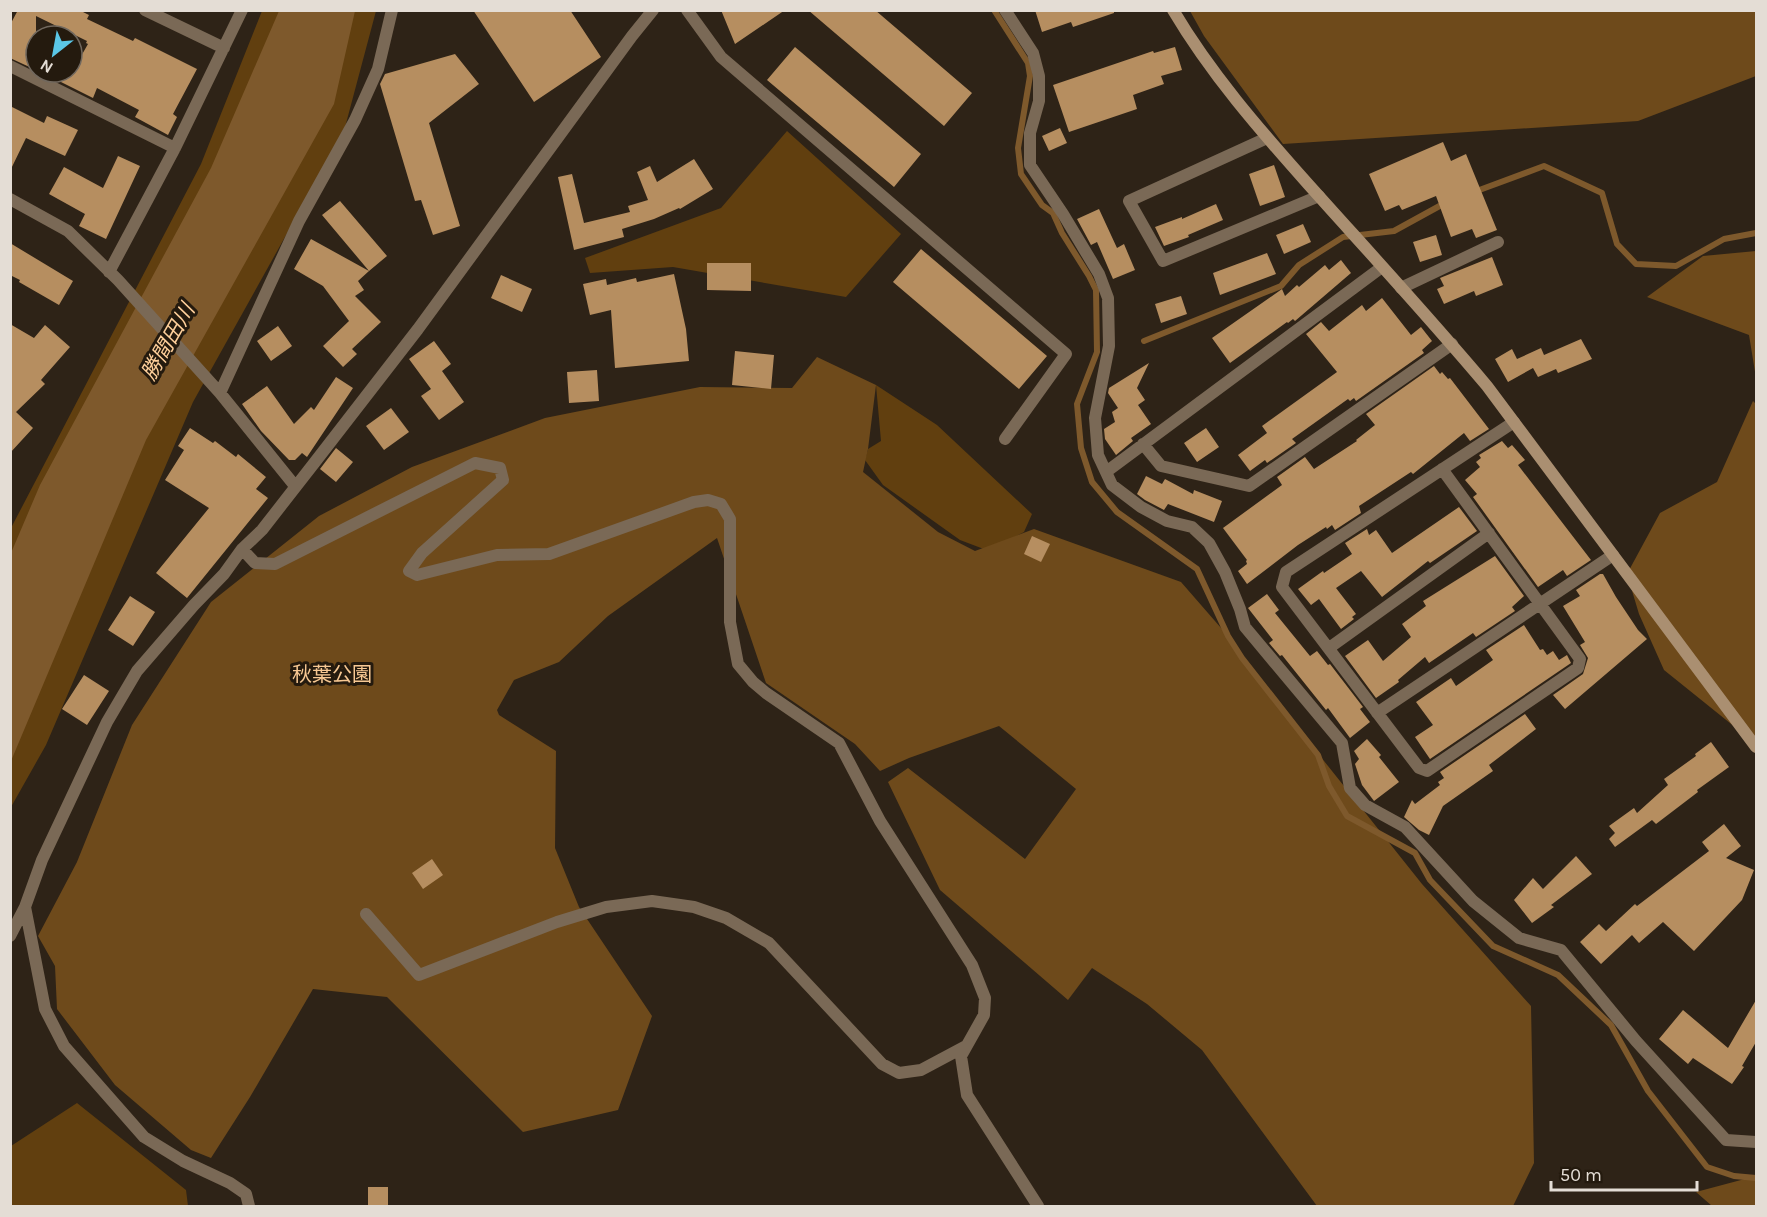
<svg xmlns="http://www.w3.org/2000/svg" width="1767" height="1217" viewBox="0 0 1767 1217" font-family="Karla,'Noto Sans JP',sans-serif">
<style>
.green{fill:#613f0f}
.forest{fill:#6e4a1b}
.water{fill:#7e592c}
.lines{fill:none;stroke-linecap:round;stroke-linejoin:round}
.stream{stroke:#7e592c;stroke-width:6}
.building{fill:#b68e60}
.street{stroke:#7a6956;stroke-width:12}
.secondary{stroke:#aa8f71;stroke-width:12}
.labels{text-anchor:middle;stroke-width:6;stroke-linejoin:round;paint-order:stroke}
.park-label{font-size:20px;fill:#f7c893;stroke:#241a0e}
.water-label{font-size:21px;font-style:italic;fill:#fecf9a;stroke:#241a0e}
</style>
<rect width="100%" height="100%" fill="#2e2317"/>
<path class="green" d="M262,11H376L344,131L193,402L46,745L11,807V528L201,164Z
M787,131L901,234L846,297L673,267L590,273L585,258L721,208Z
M876,385L937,425L1032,514L1024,532L989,551L960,540L883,485L865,460L868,449L881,441Z
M77,1103L186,1190L188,1206H11V1146Z"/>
<path class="forest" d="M1190,11H1756V76L1638,121L1283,144L1204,36Z
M1756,251V378L1749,335L1647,297L1703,256Z
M817,357L876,385L868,449L863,472L938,532L975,551L1034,529L1181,582L1228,636L1242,658L1422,884L1531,1006L1534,1163L1513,1206H1317L1202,1050L1147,1004L1092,968L1068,1000L940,890L888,782L908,768L1025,859L1076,789L999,726L909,758L880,771L855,744L766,683L717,538L608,616L559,662L514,680L497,710L499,715L556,751L555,848L579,907L652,1016L618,1110L523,1132L387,997L313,989L250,1097L211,1158L191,1150L115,1085L57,1009L55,966L38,936L77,862L132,725L211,602L319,516L412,467L545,418L700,387L792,388Z
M1753,401L1756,404V744L1664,670L1639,614L1627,574L1660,513L1717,482Z
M1756,1176V1206H1712L1696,1192Z"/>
<path class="water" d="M279,11H355L334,104L146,440L11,761V553L40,485L211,168Z"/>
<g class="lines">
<path class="stream" d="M994,10L1028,63L1030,76L1018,148L1021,174L1042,205L1053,213L1062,233L1089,276L1096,290L1097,352L1077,404L1081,448L1092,482L1117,512L1197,569L1228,636L1242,658L1318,755L1329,786L1347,816L1415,853L1430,880L1493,946L1558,975L1611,1025L1648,1091L1707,1167L1734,1176L1756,1178
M1474,192L1544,166L1602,193L1617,244L1636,264L1676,266L1724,239L1756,233
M1144,341L1281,286L1299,265L1343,237L1394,231L1445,203"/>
</g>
<path class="building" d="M18,10H79L89,15L87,19L133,41L135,38L197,69L173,114L177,117L168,135L135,117L139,110L97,88L93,98L41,72H72L88,44L86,43L87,41L36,16V70L10,58V25Z
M473,10H570L601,57L534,102Z
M721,10H785L735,44Z
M808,10H875L972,93L944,126Z
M1035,10H1114V13L1073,27L1071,22L1042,32Z
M795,47L921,154L894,187L767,80Z
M1175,47L1182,70L1161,76L1164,84L1133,95L1137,109L1069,132L1053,85L1153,51L1154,53Z
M455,54L479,84L429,123L460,226L433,235L421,200L415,201L380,84L385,74Z
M10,106L44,123L47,116L78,130L65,156L26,138L10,171Z
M1060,128L1067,143L1049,151L1042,136Z
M1443,142L1451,161L1466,154L1497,230L1476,238L1472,229L1451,237L1436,196L1402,210L1399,205L1385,211L1369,174Z
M118,156L140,166L106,239L79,226L85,214L49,194L64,167L103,188Z
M694,159L713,189L680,209L679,208L654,219L622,229L624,237L574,250L558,177L572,174L584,223L630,212L628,206L648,200L637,172L650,166L657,182Z
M1274,165L1285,197L1260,206L1249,174Z
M340,201L387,256L369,271L322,215Z
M1216,204L1223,220L1188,235L1189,237L1164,246L1155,227L1182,217V219Z
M1099,209L1117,248L1124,244L1135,270L1113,279L1097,242L1091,245L1077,219Z
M1303,224L1311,242L1284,254L1276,235Z
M1436,235L1442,255L1420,262L1413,242Z
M311,239L369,271L358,281L364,290L355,296L381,322L352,349L357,354L343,367L323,346L349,321L323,286L294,269Z
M10,243L73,281L59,305L19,282L20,280L10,275Z
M921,249L1047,356L1019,389L893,282Z
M1267,253L1276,274L1220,295L1213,273Z
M1492,257L1503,285L1476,296L1474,291L1444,304L1437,289L1444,286L1440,278Z
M1341,260L1351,273L1295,321L1293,319L1288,323L1287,322L1230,363L1212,338L1282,289L1285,296L1297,285L1299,287L1325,265L1329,270Z
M707,263H751V291L707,290Z
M674,274L686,329L689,361L615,368L611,310L590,315L583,284L606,279L607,285L636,278L637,282Z
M501,275L532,289L522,312L491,298Z
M1181,296L1187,314L1161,323L1155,304Z
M1382,298L1411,335L1421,327L1432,341L1422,350L1424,353L1356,401L1354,398L1350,401L1348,399L1292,439L1296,443L1267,463L1265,460L1250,471L1238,455L1267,433L1262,426L1337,372L1306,334L1321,322L1329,331L1362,305L1366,311Z
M10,324L34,338L45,325L70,347L41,380L45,384L16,412L33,428L10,453Z
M278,326L292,346L271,361L257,341Z
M1581,339L1592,359L1558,373L1556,369L1538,377L1533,368L1508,382L1495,359L1512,349L1517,359L1541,348L1544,355Z
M434,341L451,364L442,371L464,402L439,420L421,396L431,389L409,359Z
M735,351L774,355L771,389L732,385Z
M1149,363L1137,388L1145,400L1138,405L1151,424L1131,438L1133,441L1116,455L1105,439L1104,429L1115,422L1112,412L1118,408L1108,393L1109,388Z
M1434,366L1440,374L1442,372L1448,379L1450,378L1489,429L1470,441L1464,433L1413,474L1411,472L1359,506L1361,513L1335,530L1332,525L1327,529L1326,527L1298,545L1247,584L1238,571L1247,564L1246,561L1247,560L1223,528L1282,485L1277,477L1305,457L1314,469L1357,441L1356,440L1375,425L1366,414Z
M597,370L599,401L569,403L567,372Z
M336,377L353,388L307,457L302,453L295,460H289L261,431L242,404L267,386L294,424L311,407L314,410Z
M391,408L409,432L384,450L366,426Z
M190,428L213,443L215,441L236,457L238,454L266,477L256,489L268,498L187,598L156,573L209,508L165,480L184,450L178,446Z
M1206,428L1219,447L1197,462L1184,443Z
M1502,441L1508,448L1512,445L1525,460L1518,465L1591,560L1567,576L1563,570L1538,587L1473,497L1477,494L1465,480L1480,467L1476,462L1481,458L1479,455Z
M336,448L353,462L336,482L320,469Z
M1146,476L1162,484L1165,479L1193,494L1194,490L1222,501L1214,522L1168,504L1164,510L1145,500L1137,494Z
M1459,507L1477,531L1430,563L1428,561L1382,597L1361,571L1336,588L1356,614L1352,617L1354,619L1341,629L1319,599L1311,605L1298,589L1323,571L1324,573L1352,554L1345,543L1367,529L1369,535L1376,530L1392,553Z
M1032,536L1050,544L1041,562L1024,554Z
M1495,556L1524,596L1512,607L1515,611L1476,637L1473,633L1429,663L1425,657L1398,680L1399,682L1376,698L1345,656L1368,640L1383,661L1411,637L1402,624L1426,606L1423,601Z
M1600,574H1603L1616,597L1638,630L1647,639L1565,709L1553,695L1583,674L1588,658L1580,645L1585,642L1563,606L1580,596L1576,590Z
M1267,594L1279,610L1275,613L1310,656L1317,651L1328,665L1330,664L1363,707L1360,709L1370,722L1350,738L1328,708L1326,710L1282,655L1280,656L1269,643L1273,640L1248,608Z
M130,596L155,612L133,646L108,630Z
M1524,625L1540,650L1543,649L1547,655L1553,651L1559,660L1567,655L1571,663L1430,759L1415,737L1433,725L1416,702L1451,678L1456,686L1493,660L1486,650Z
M84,675L109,691L87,725L62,709Z
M1525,714L1536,729L1489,765L1493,771L1443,806L1429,835L1419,830L1404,817L1412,800L1415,804L1440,785L1438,782L1444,778L1440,772Z
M1367,739L1381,755L1379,757L1399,782L1374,801L1362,785L1355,764L1359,759L1354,751Z
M1711,742L1729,767L1697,790L1698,792L1656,824L1652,820L1615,847L1609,839L1615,833L1609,826L1634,808L1637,813L1668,785L1664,779L1696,756L1695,754Z
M1724,824L1741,846L1726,858L1754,870L1742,900L1694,951L1663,922L1639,943L1632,935L1601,964L1580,942L1599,924L1606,931L1635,904L1637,906L1709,851L1702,842Z
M1576,856L1592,874L1551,905L1554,907L1532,923L1514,900L1533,878L1543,889Z
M432,859L443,875L423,889L412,873Z
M1756,1000V1042L1742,1066L1744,1067L1732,1084L1693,1058L1688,1064L1659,1039L1683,1010L1728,1048Z
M368,1187H388V1206H368Z"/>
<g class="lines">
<path class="street" d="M145,10L224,48
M687,10L721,57L1066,354L1005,439
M1005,10L1033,53L1039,76V101L1030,133V165L1063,214L1099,274L1108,298L1109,346L1095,418L1098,455L1112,485L1141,507L1167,521L1192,527L1209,543L1225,572L1240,609L1245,627L1342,743L1350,788L1365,805L1405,827L1473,901L1519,938L1561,950L1636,1041L1726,1140L1756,1142
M10,66L175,148
M1267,138L1129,201L1163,261L1319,196
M10,199L68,231L118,280L220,393L295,486
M109,272L175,148L242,10
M1401,288L1498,242
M220,393L299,221L355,120L378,69L392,10
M1143,444L1161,466L1249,486L1452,344
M1442,469L1580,659L1578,668L1427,771L1419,768L1282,587L1286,572L1514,422
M1106,472L1382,267
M242,549L255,563L275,564L475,463L500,468L503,480L422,553L409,571L417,575L497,555L549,554L694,502L708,500L721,504L730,519V622L738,664L753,682L766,693L839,743L880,821L972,965L985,998L984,1015L961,1056L967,1095L1038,1206
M1329,648L1489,533
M1377,713L1613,555
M25,907L45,1009L64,1046L144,1137L183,1161L230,1183L246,1194L249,1206
M366,914L419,975L557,922L606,907L652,901L694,907L726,918L769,943L882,1064L899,1073L921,1070L966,1046
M10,936L25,907L42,860L107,722L137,671L194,605L224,574L242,549L262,530L315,462L418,329L632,36L653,10"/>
<path class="secondary" d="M1173,10C1211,74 1259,129 1308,184C1368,251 1429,317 1487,386L1756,747"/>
</g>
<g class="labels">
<g class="park-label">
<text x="332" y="681">秋葉公園</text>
</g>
<g class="water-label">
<text transform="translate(168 342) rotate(-60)" y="7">勝間田川</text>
</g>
</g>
<rect width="1767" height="1217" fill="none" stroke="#e4ddd5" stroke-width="24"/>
<g transform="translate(54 54) rotate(211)"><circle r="28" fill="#241a0e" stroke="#71685e" stroke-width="1.5"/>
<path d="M0-4.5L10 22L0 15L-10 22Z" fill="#5bc7e7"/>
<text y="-9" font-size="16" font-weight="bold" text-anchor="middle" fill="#e4ddd5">N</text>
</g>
<path d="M1551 1181v9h146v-9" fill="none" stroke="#e4ddd5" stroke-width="3"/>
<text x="1560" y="1181" font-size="18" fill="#e4ddd5" stroke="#241a0e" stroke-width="4.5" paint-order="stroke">50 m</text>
</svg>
